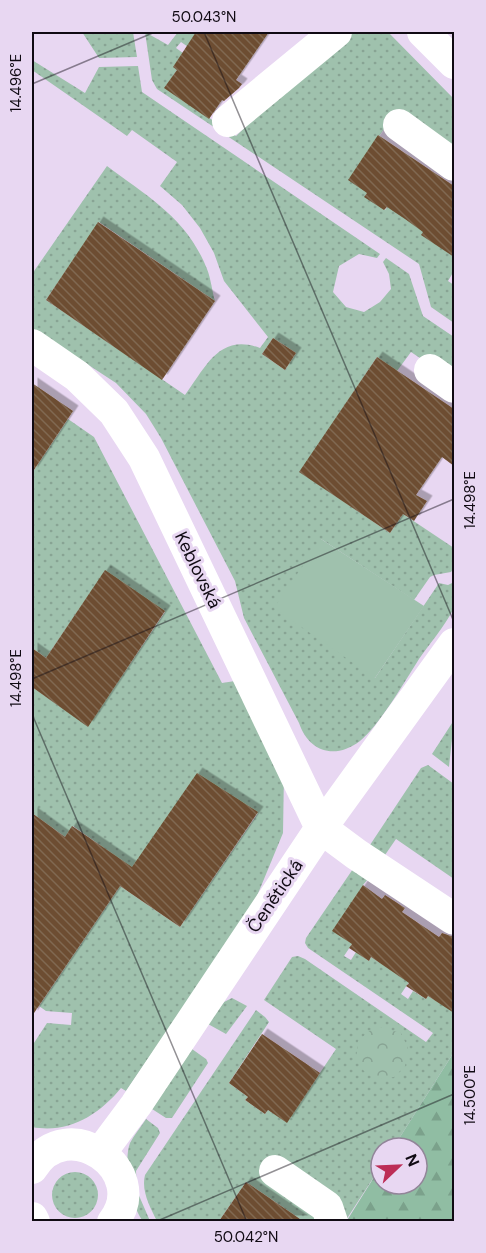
<svg xmlns="http://www.w3.org/2000/svg" width="486" height="1253" viewBox="0 0 486 1253" font-family="'DM Sans',sans-serif">
<style>
.grass{fill:url(#grass-dots);fill-rule:evenodd}
.forest{fill:url(#forest-firs)}
.park{fill:url(#park-crowns)}
.pitch{fill:#9fc1ad}
.building{fill:url(#building-back-hatch);filter:url(#shadow)}
.lines{fill:none;stroke-linecap:round;stroke-linejoin:round}
.minor{stroke:#fff;stroke-width:32}
.ticks{fill:none;stroke:#100a13;stroke-width:1.5;stroke-opacity:0.45}
.labels{text-anchor:middle;stroke-width:6;stroke-linejoin:round;paint-order:stroke}
.street-label{font-size:18px;fill:#100a13;stroke:#e8d7f2}
.neatline{fill:none;stroke:#100a13;stroke-width:2}
.ticks-label{font-size:15px;text-anchor:middle;fill:#100a13}
</style>
<defs>
<pattern id="grass-dots" width="8" height="8" patternUnits="userSpaceOnUse" patternTransform="scale(1.5)"><rect width="8" height="8" fill="#9fc1ad"/><path d="M2 2h.1M6 6h.1" fill="none" stroke="#88a494" stroke-width="1.8" stroke-linecap="round"/></pattern>
<pattern id="forest-firs" width="22" height="20" patternUnits="userSpaceOnUse" patternTransform="scale(1.5)"><rect width="22" height="20" fill="#90bda3"/><path d="M5 1l3.5 6h-7zM16 11l3.5 6h-7z" fill="#7ba18b"/></pattern>
<pattern id="park-crowns" width="20" height="18" patternUnits="userSpaceOnUse" patternTransform="scale(1.5)"><rect width="20" height="18" fill="#9fc1ad"/><path d="M2 6a3 3 0 1 1 6 0M12 15a3 3 0 1 1 6 0" fill="none" stroke="#88a494"/></pattern>
<pattern id="building-back-hatch" width="6" height="6" patternUnits="userSpaceOnUse" patternTransform="scale(1.5)"><rect width="6" height="6" fill="#6d4e30"/><path d="M-1 5l2 2M0 0l6 6M5-1l2 2" fill="none" stroke="#806852"/></pattern>
<filter id="shadow"><feDropShadow dx="5.5" dy="-5.5" stdDeviation="0" flood-color="#0004"/></filter>
</defs>
<rect width="100%" height="100%" fill="#e8d7f2"/>
<path class="grass" d="M82,32H133L137,57L99,58Z
M145,32L168,45L178,32H202L191,49L181,42L176,48L183,53L177,70L165,88L236,136L341,32H388L454,99V149L397,110L349,180L368,192L365,196L385,210L388,206L454,252V271L448,281L454,285V323L431,307L419,264L157,89L152,80Z
M32,60L85,93L99,67L138,66L142,92L380,254L377,258L359,254L339,266L333,292L346,307L364,312L380,302L391,289L389,274L383,262L386,258L409,274L423,316L454,337V381L411,352L397,371L377,357L300,472L390,533L403,514L454,548V568L451,572L434,575L430,577L414,600L321,539L375,678L439,583L448,585L454,582C454,591 457,603 453,610C444,627 430,643 419,659C405,681 379,726 360,741C335,760 309,752 299,723L244,618L235,581L161,438L146,414L116,383L32,328V274L107,166C148,197 187,218 207,269C211,279 212,291 215,301L99,222L46,300L185,395C206,367 219,333 260,348L268,337L224,281L214,253L200,228L182,205L160,186L177,162L132,130L127,136L32,70ZM273,338L296,353L285,370L262,354Z
M68,419L94,437L222,683L235,681L284,772L283,833L252,908L126,1091L121,1088C99,1115 68,1134 32,1127V1046L47,1023L71,1025L72,1013L46,1011L39,1006L120,886L180,927L258,813L132,868L73,826L65,837L32,813V687L88,726L165,612L105,571L46,658L32,648V473Z
M454,720L449,767L432,754Z
M428,765L454,784V879L396,839L385,855L366,851L421,768Z
M357,863L368,879L363,885L352,944L344,956L351,960L356,952L369,961L371,957L409,982L401,994L408,999L413,991L426,999L428,996L448,1008L454,999V1052L393,1148H381V1166L346,1220L303,1221L246,1182L219,1221H157C150,1207 141,1191 145,1175L256,1010L265,1017L269,1022L229,1083L248,1097L245,1100L265,1114L268,1110L287,1122L336,1049L264,1000L292,957L298,956L305,959L426,1042L433,1033L308,948L305,943L306,938Z
M232,998L247,1006L226,1034L208,1024L224,1002Z
M192,1049L206,1059L208,1063L172,1118H166L152,1109Z
M146,1119L158,1128L160,1133L136,1171L137,1191L150,1221H143C131,1207 123,1160 130,1143C134,1135 141,1127 146,1119Z
M52 1195a23 23 0 1 1 46 0a23 23 0 1 1-46 0Z"/>
<path class="forest" d="M454,1052V1221L346,1222L381,1166V1184H417V1148H393Z"/>
<path class="park" d="M375,1026L401,1033L408,1048L405,1066L394,1077L380,1079L364,1071L356,1060L358,1041Z"/>
<path class="pitch" d="M321,539L424,606L375,678L274,608Z"/>
<path class="building" d="M196,32H269L236,80L242,84L239,88L224,101L222,100L209,119L164,88L177,70L173,67Z
M378,135L454,186V257L421,235L423,232L405,219L387,207L384,210L364,197L367,193L348,180Z
M98,222L215,301L162,380L46,300Z
M273,338L296,353L285,370L262,354Z
M377,357L454,409V466L442,457L416,495L427,501L414,521L403,514L390,533L299,472Z
M32,383L73,411L32,473Z
M105,570L165,611L88,727L32,687V648L46,658Z
M197,773L258,812L180,927L120,886L32,1016V813L65,837L72,826L132,867Z
M363,885L382,899L385,895L405,908L402,912L439,937L442,933L454,937V1013L428,996L426,999L406,986L409,983L371,957L369,961L349,948L352,944L332,931Z
M262,1034L320,1073L287,1123L268,1110L265,1114L245,1100L248,1097L229,1083Z
M246,1182L303,1221H219Z"/>
<g class="lines">
<path class="minor" d="M423,32L454,63
M228,121L336,32
M399,125L454,165
M32,345L77,376L114,412L144,458L321,828L356,854L454,919
M430,370L454,387
M101,1152L136,1105L321,828L454,644
M32,1168C67,1110 153,1171 113,1222
M275,1171L327,1207L332,1222
M32,1218L34,1222"/>
</g>
<path class="ticks" d="M204,32L454,622M32,84L155,32M32,679L454,499M32,714L247,1222M155,1222L454,1094"/>
<g class="labels">
<g class="street-label">
<text transform="translate(198 570) rotate(64)" y="6">Keblovská</text>
<text transform="translate(275 896) rotate(-56)" y="6">Čenětická</text>
</g>
</g>
<rect width="486" height="1253" fill="none" stroke="#e8d7f2" stroke-width="66"/>
<g transform="translate(399 1166) rotate(67)"><circle r="28" fill="#e8d7f2" stroke="#928599" stroke-width="1.5"/>
<path d="M0-4.5L10 22L0 15L-10 22Z" fill="#bc2d56"/>
<text y="-9" font-size="16" font-weight="bold" text-anchor="middle" fill="#100a13">N</text>
</g>
<rect x="33" y="33" width="420" height="1187" class="neatline"/>
<g class="ticks-label">
<text x="204" y="22">50.043°N</text>
<text transform="translate(16 83) rotate(-90)" y="5">14.496°E</text>
<text transform="translate(470 500) rotate(-90)" y="5">14.498°E</text>
<text transform="translate(16 678) rotate(-90)" y="5">14.498°E</text>
<text transform="translate(470 1095) rotate(-90)" y="5">14.500°E</text>
<text x="246" y="1242">50.042°N</text>
</g>
</svg>
